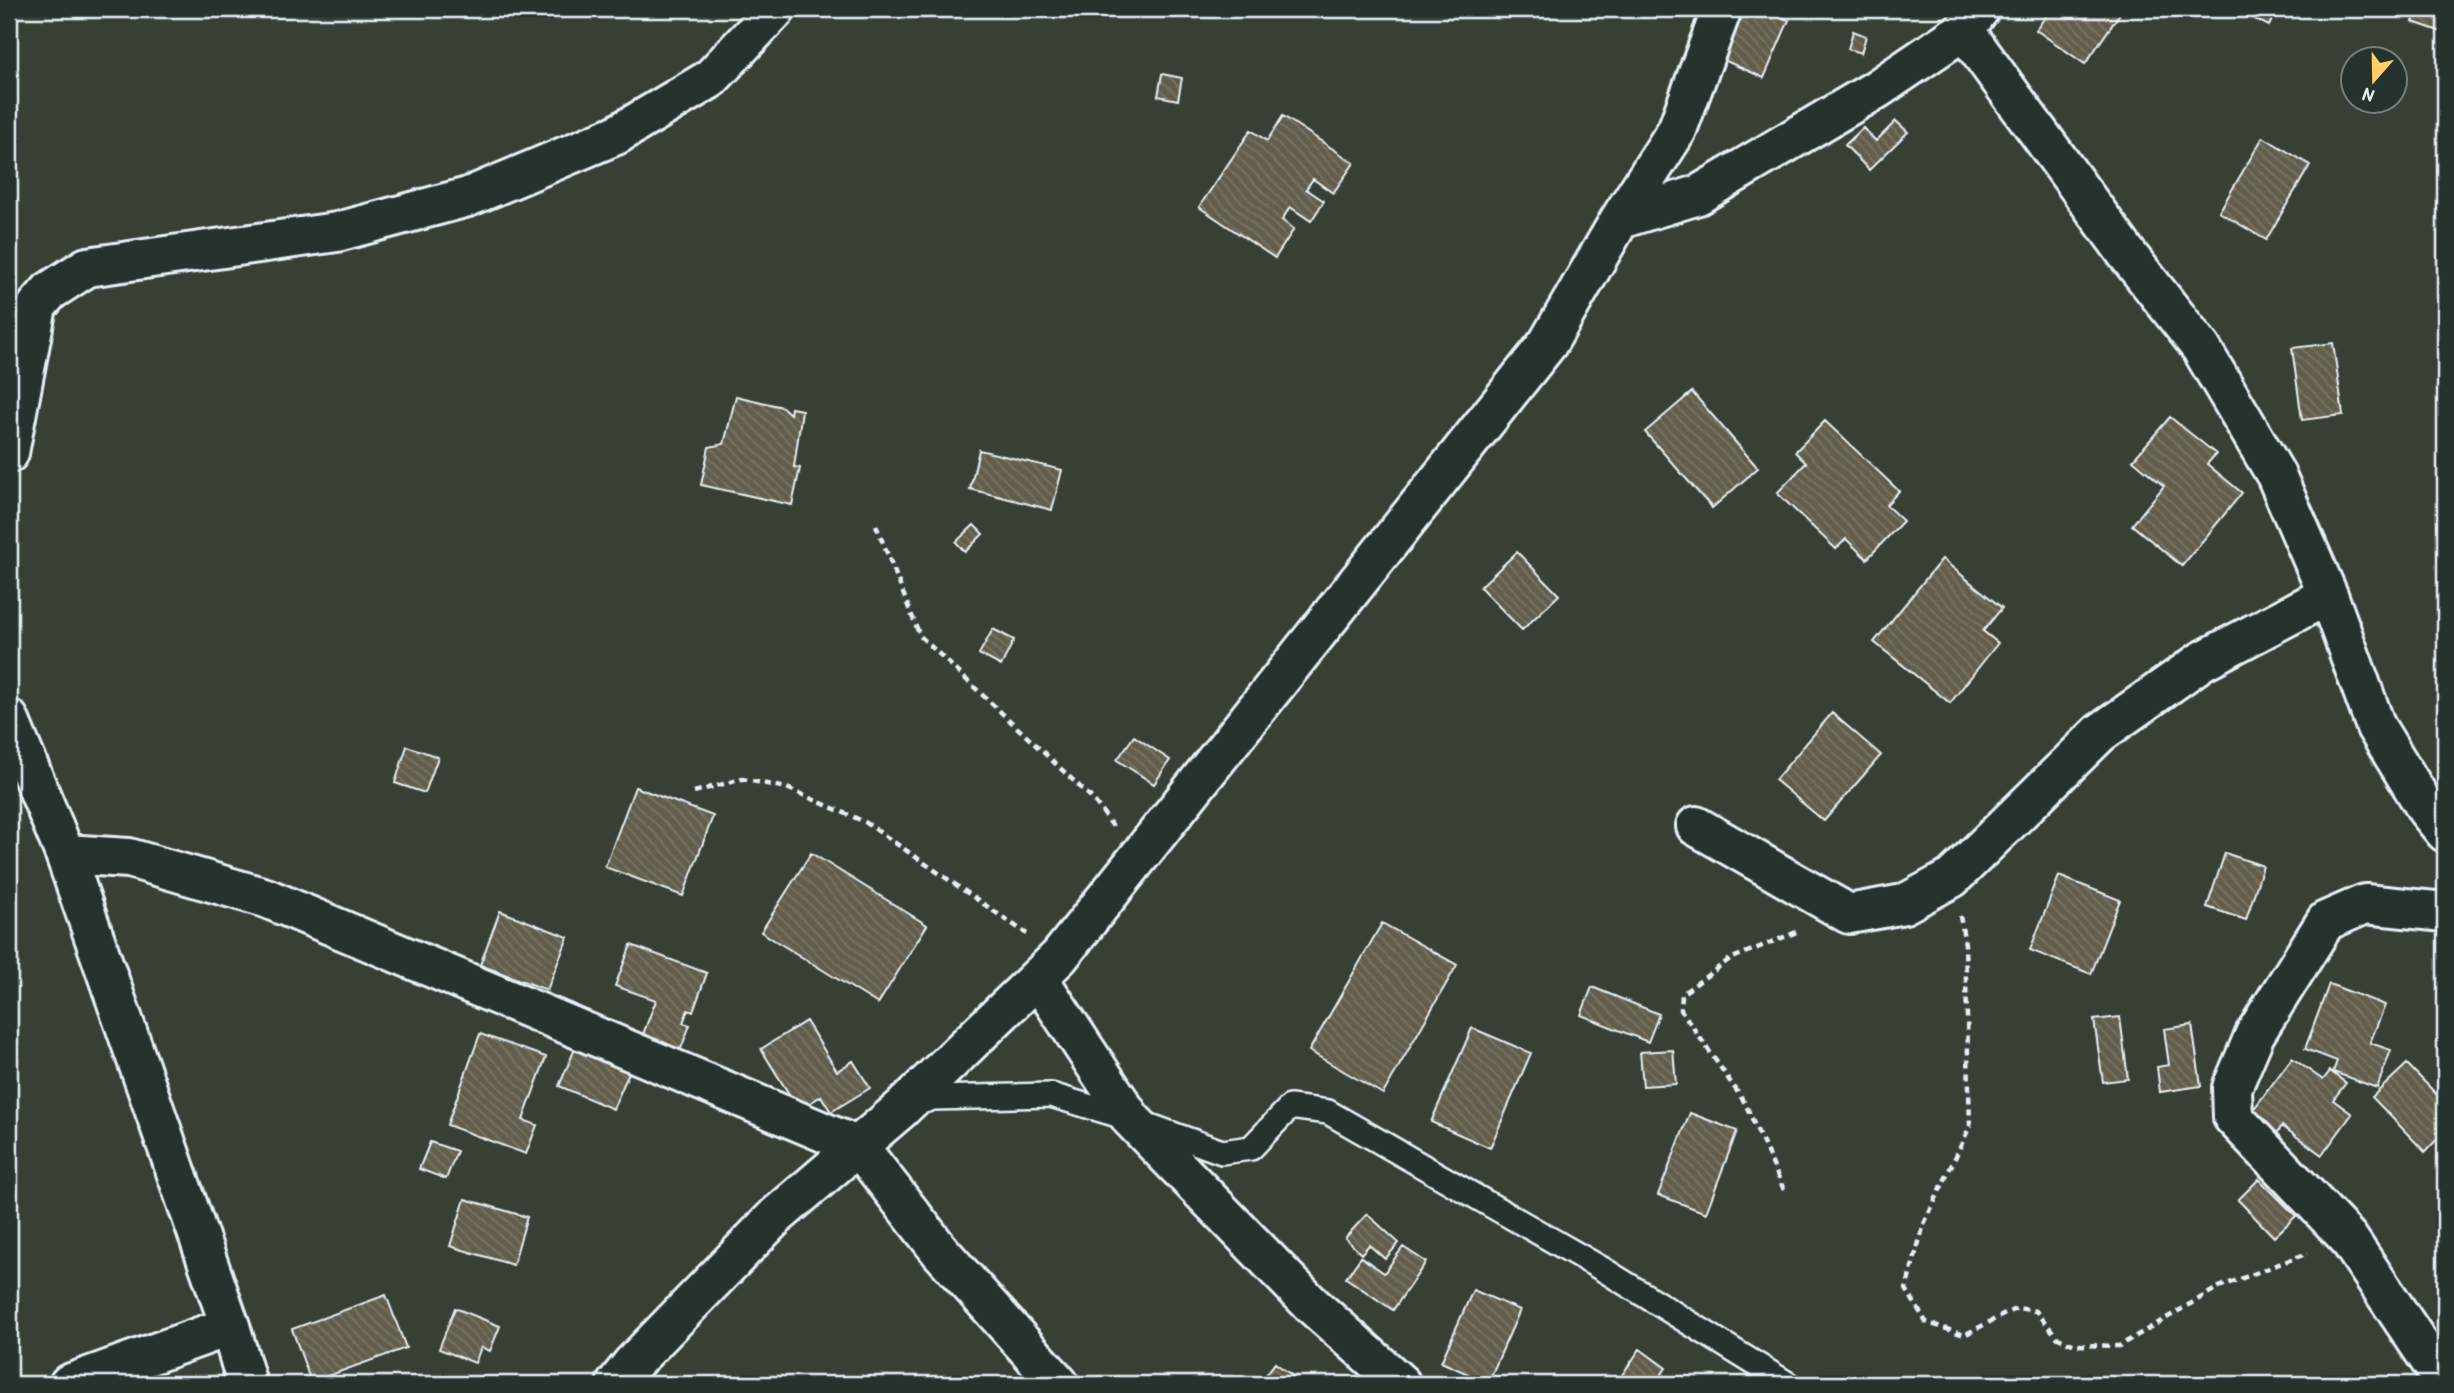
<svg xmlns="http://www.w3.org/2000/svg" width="2454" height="1393" viewBox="0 0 2454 1393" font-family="'Patrick Hand',sans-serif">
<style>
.building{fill:url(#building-back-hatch);stroke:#e8f1f8;stroke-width:2}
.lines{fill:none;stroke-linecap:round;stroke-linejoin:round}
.lane-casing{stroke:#e8f1f8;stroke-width:28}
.street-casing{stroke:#e8f1f8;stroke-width:44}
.path{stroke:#e8f1f8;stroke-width:4.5;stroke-dasharray:7 5;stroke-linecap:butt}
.lane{stroke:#26332d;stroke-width:23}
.street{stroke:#26332d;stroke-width:38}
</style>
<defs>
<pattern id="building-back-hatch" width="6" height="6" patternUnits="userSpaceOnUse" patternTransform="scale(1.75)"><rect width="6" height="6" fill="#625d4b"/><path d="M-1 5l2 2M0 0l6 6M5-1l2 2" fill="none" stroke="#787566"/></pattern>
</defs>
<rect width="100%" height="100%" fill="#384036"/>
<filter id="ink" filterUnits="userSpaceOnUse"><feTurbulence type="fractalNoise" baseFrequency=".0143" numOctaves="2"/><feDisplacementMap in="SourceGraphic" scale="14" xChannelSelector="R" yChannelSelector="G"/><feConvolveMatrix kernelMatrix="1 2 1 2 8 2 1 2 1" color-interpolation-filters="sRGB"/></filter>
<g filter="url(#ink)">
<path class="building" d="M1730,9H1762L1789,20L1764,78L1710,54Z
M2051,9H2116L2121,12L2085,64L2036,30Z
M2244,9H2296L2291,17L2277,10L2269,26L2242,13Z
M2417,9H2445V33L2413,22Z
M1853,31L1866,36L1861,53L1848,49Z
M1162,74L1182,78L1178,100L1158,96Z
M1283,116L1354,163L1333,193L1313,179L1306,189L1324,201L1311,221L1290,207L1282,220L1294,229L1275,258L1199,207L1251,130L1267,141Z
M1896,121L1908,132L1869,170L1845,145L1863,128L1876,141Z
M2263,137L2310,165L2266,240L2219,212Z
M2333,343L2343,415L2302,420L2292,348Z
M1692,392L1758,468L1712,508L1645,432Z
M736,396L782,407L790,414L791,408L802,410L794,467L800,468L792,505L701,485L709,447L724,444Z
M2170,417L2216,454L2207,464L2242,493L2182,566L2132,525L2164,486L2133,460Z
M1825,421L1899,491L1886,505L1903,521L1867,559L1846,539L1836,549L1777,493L1806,463L1795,452Z
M979,450L1062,470L1052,510L970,489Z
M974,525L983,534L965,552L956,542Z
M1517,552L1559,595L1522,630L1480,587Z
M1942,559L2002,608L1983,631L1998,643L1950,703L1874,642Z
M993,629L1014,640L1001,666L979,654Z
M1832,713L1881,755L1824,821L1775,780Z
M1134,736L1170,760L1154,784L1117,760Z
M407,746L438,757L425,793L395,783Z
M635,787L713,816L683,896L605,867Z
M811,853L927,925L878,1004L761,932Z
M2225,853L2263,866L2246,920L2207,907Z
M2059,876L2120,900L2091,974L2030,950Z
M500,911L568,937L547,990L480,965Z
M1382,923L1457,965L1383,1094L1309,1051Z
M631,945L707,973L693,1012L688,1010L683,1023L690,1025L677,1059L639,1045L656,1000L615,986Z
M2329,984L2385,1005L2370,1043L2391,1050L2377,1088L2333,1072L2337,1061L2305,1049Z
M1592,987L1659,1014L1648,1042L1581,1015Z
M2120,1017L2128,1079L2103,1082L2094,1020Z
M806,1021L837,1071L853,1061L870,1088L831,1112L821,1096L799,1110L761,1049Z
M2192,1025L2201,1086L2160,1092L2157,1067L2169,1065L2164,1029Z
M1472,1028L1531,1053L1490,1148L1431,1122Z
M480,1034L546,1057L523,1120L537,1125L526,1154L447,1125Z
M577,1044L631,1068L613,1109L559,1086Z
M1673,1050L1676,1084L1643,1086L1640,1052Z
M2292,1058L2323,1080L2330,1071L2346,1083L2333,1100L2352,1114L2322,1155L2282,1126L2274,1138L2247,1118Z
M2407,1064L2445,1103V1131L2425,1152L2372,1097Z
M1690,1113L1737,1131L1706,1213L1658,1195Z
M430,1142L457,1151L446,1179L419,1169Z
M2259,1179L2296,1216L2274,1237L2238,1200Z
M465,1199L527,1217L513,1265L450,1246Z
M1367,1214L1399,1243L1385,1259L1369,1245L1361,1254L1345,1238Z
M1403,1247L1426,1262L1393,1310L1346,1278L1361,1257L1384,1273Z
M1473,1290L1520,1310L1488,1383L1441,1362Z
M386,1295L406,1348L311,1382L292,1329Z
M455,1308L500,1326L490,1351L481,1347L475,1363L439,1349Z
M1640,1349L1666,1368L1655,1384H1636L1622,1375Z
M1275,1363L1304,1384H1259Z"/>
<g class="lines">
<g class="lane-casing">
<path id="lane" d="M912,1105L933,1098L1051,1095L1131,1119L1222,1152L1251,1148L1290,1107L1328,1112L1604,1270L1788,1384"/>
</g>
<g class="street-casing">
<path id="street" d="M1979,10L1964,30L2127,254L2201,348L2276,475L2328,595L2376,727L2427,810L2445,832
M1620,219L1677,130L1722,9
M9,453L37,306L50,291L87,267L337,232L468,197L616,135L710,79L776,9
M9,719L65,854L230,1326L247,1384
M1696,826L1849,914L1904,904L1952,878L2100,733L2202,661L2328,595
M65,854L129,858L266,898L859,1147L940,1251L1059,1384
M2445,912L2365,904L2326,921L2255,1034L2232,1088L2233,1117L2348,1238L2445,1383
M1038,978L1131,1119L1311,1304L1401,1384
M69,1384L230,1326
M616,1384L632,1364L776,1216L901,1109L1059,957L1548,343L1620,219L1698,195L1877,89L1964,30"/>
</g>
<path class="path" d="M876,525L920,636L1093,799L1114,828
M694,792L742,779L787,788L865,822L1027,934
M1960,916L1965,944L1970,1126L1924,1224L1906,1289L1926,1322L1964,1335L2017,1308L2036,1311L2058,1338L2075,1345L2119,1346L2219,1287L2308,1253
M1784,1190L1745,1103L1681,1010L1682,994L1730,959L1799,931"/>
<use href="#lane" class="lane"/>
<use href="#street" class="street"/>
</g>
</g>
<rect width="2454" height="1393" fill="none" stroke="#26332d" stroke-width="35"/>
<rect x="18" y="18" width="2419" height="1358" fill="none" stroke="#e8f1f8" stroke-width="2.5" filter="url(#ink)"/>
<g transform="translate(2374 80) rotate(200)"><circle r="33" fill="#26332d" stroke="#747f7e" stroke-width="2"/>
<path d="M0-5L12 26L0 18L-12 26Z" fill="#ffd166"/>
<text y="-10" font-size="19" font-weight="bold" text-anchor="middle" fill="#e8f1f8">N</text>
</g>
</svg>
